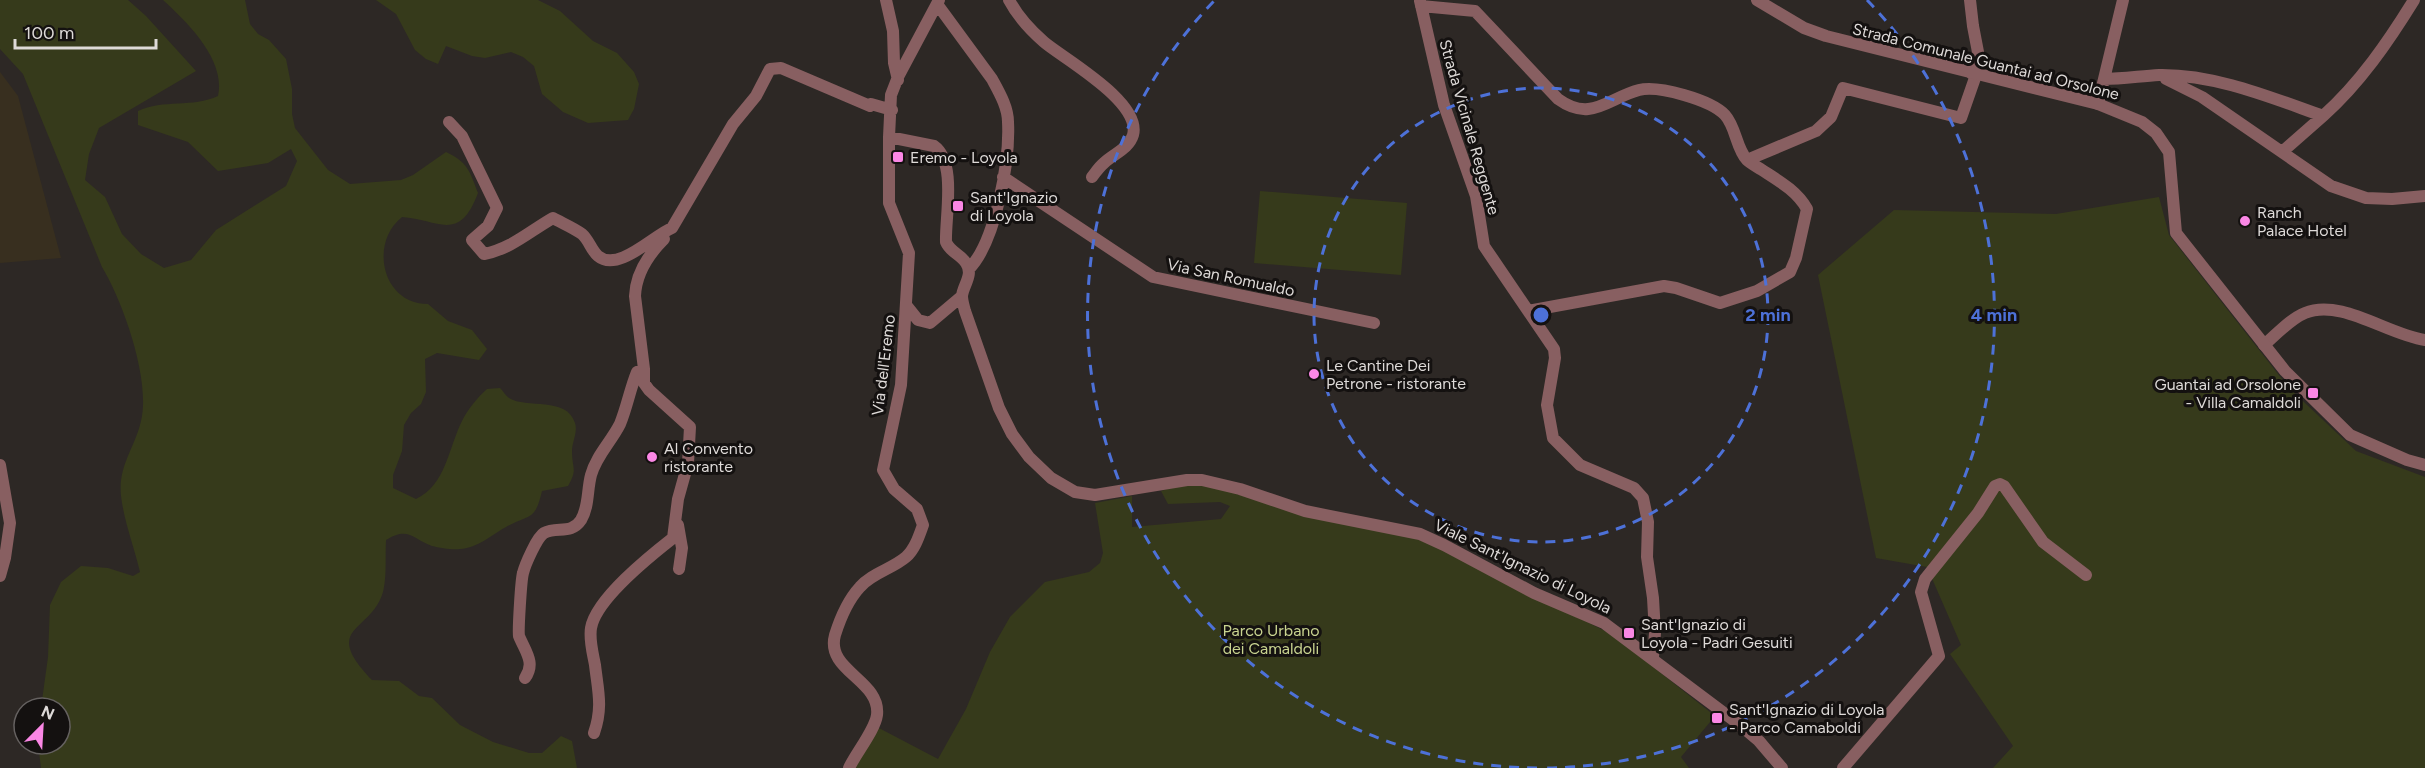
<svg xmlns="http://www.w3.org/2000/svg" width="2425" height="768" viewBox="0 0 2425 768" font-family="Figtree,sans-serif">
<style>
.industrial{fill:#382f1f}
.green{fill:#363a1b}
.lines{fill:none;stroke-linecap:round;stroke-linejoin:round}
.minor{stroke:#885f61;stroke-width:12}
.tertiary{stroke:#885f61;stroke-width:12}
.ring{fill:none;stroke:#4d71d8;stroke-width:3;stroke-dasharray:10 8}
.poi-dot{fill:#fb87e5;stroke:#141110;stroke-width:2}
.labels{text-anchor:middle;stroke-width:6;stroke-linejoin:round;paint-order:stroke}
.street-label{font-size:16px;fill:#dedad8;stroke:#141110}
.poi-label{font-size:16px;fill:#dedad8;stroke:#141110;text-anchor:start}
.park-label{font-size:16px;fill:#c9d490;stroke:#141110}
.centre{fill:#4d71d8;stroke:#141110;stroke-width:3}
.ring-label{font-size:18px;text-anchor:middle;font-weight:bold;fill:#4d71d8;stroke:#141110;stroke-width:6;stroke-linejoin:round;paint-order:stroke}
</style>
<rect width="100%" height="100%" fill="#2d2825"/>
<path class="industrial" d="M0,72L18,96L61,258L0,263Z"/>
<path class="green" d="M0,0H128L146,16L196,71L99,128L89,154L85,180L105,197L122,234L141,254L164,268L191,260L216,230L286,186L297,161L291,149L268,163L218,171L188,142L138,125V111C163,99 193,108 218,96C226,60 188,23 163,0H245L250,24L258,34L269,40L286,59L292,89V114L295,128L328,170L350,184L401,180L413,175L446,152C468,162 470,172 478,193C459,244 438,219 402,217C369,243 382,304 428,304L448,321L472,330L487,349L479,360L437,353L425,359L426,392L421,404L411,413L404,425L402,451L393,475V488L416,499C446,485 448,449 462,421C468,409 477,398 487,389L500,388C503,391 506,396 509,398C526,409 567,396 575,423C578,432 572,442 572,451C572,469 578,469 568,486L542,491C535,522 529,514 506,527C491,535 478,548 460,549C453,550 440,548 432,546C412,539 409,526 386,540C385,556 387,576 383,592C371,633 320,626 372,680L399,681L419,696L432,698L460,725L493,742L529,753H542L561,736L572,741L577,768H41L38,744H60V708H41L48,657L50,605L61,582L81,566L108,568L133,576L140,572C134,547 124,521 121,496C118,465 135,448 141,421C151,380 123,302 102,267L23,74L0,49Z
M376,0H538L560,11L593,41L617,53L634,72L639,84L634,109L628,120L588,123L563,112L542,94L534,66L523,57L511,52L485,58L472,56L446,46L438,64L426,59L415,50L396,14Z
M1260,191L1407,203L1401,275L1254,263Z
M2159,197L2169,235L2289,388L2356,451L2425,477V768H1993L2013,746L1950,654L1961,645L1927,567L1876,558L1818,275L1894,210L2056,214Z
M1180,485H1213L1307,516L1414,538L1436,546L1613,635L1715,716L1681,757L1689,768H854L877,727L938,759L966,709L990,652L1010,617L1045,582L1089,572L1100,563L1103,553L1095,503L1132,496V527L1221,519L1230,506L1220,502L1168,504L1161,491Z"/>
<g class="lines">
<path class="minor" d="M886,0L893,31L894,63L898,80
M1009,0C1018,17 1029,29 1044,42C1064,59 1142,102 1133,135C1129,149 1113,154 1104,163C1099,167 1096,172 1092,177
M1970,0L1973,26L1978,52L1972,74
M1420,1L1444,105L1476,196L1484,246L1554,349L1555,358L1547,405L1553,438L1580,465L1634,488L1643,498L1648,522L1647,557L1653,598L1655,633L1653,657
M937,4L992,79C999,92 1008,107 1008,122C1010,160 996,241 969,269
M1421,6L1475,11L1558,99C1591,123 1608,98 1639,90C1658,85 1711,100 1725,115C1736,127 1736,148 1747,160C1751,164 1758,167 1762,170C1779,181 1797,191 1807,209L1796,258L1790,272L1757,291L1720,303L1676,288L1664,286L1528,311
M2104,79C2122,79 2141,76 2159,75C2215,74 2272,98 2323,116C2360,83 2388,42 2414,0
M2166,79L2202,97L2331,186L2366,198L2392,199L2425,196
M2098,104L2123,0
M449,122L462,136L497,208L488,226L472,240L484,254C511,249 530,231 553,218C562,223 574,228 582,234C589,240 591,250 598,256C618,273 654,235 672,228L733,124L756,96L770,69L781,68L870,106L871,104L892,110
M889,137L934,146C957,162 945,218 946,242C950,252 960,254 966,263C974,275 963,285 962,296C962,301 964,307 965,311L999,408L1012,434L1029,457L1051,478L1075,492L1095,495L1187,480H1202L1240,489L1305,511L1420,534L1444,545L1534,593L1604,623L1740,725L1759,741L1782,768
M2282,152L2323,116
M1747,160L1816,131L1831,117L1843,88L1961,118L1976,75
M1003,177L1153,277L1374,323
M906,305L918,320L930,323L962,296
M2264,345C2276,335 2290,319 2305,313C2341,298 2388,335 2425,340
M0,465L10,523L5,558L0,576
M678,525L682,548L679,569
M525,678C536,663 525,651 519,636C518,631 521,580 523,573C525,565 537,537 544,533C557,526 571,535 581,520C589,507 587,490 591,475C596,456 611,442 620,424C627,407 630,389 637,372L644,369L635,296C636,273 649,254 664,239
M594,733C603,707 598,691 595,665C593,654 589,640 591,628C596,599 650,556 673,538L678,499L688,463L690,427L649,390L644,383V369
M849,768C856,753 875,730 877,715C881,680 825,671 835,635C840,619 848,600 860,587C872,573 892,569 906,557C915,549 919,536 923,525L917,509L894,489L883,470L901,385L909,253L889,203V137L891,95L898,77L939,0
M1843,768L1939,656L1921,592L1925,579L1978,513L1995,486L2000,484L2004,486L2043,542L2086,575"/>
<path class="tertiary" d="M1757,0L1804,28L1826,36L2098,104L2142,122L2156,133L2169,152L2176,233L2285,371L2350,435L2407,460L2425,465"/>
</g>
<g class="ring">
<circle cx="1541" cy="315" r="227"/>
<path d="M1537 768A453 453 0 0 1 1215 0M1867 0A453 453 0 0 1 1545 768"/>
</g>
<g class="poi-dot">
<rect x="892" y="151" width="12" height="12" rx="3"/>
<rect x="952" y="200" width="12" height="12" rx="3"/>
<circle cx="2245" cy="221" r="6"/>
<circle cx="1314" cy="374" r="6"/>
<rect x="2307" y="387" width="12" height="12" rx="3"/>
<circle cx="652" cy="457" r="6"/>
<rect x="1623" y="627" width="12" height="12" rx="3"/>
<rect x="1711" y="712" width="12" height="12" rx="3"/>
</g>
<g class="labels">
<g class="street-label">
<text transform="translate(1986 61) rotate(14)" y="6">Strada Comunale Guantai ad Orsolone</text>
<text transform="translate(1470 127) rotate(74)" y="6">Strada Vicinale Reggente</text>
<text transform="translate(1231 277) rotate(12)" y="6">Via San Romualdo</text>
<text transform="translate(883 365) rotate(-83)" y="6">Via dell'Eremo</text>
<text transform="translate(1523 566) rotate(26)" y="6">Viale Sant'Ignazio di Loyola</text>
</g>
<g class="poi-label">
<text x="910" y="163">Eremo - Loyola</text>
<text x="970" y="203">Sant'Ignazio<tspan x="970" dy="18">di Loyola</tspan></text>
<text x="2257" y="218">Ranch<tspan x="2257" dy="18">Palace Hotel</tspan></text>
<text x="1326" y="371">Le Cantine Dei<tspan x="1326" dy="18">Petrone - ristorante</tspan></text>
<text x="2301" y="390" text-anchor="end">Guantai ad Orsolone<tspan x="2301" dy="18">- Villa Camaldoli</tspan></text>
<text x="664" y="454">Al Convento<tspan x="664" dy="18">ristorante</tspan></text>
<text x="1641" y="630">Sant'Ignazio di<tspan x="1641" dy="18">Loyola - Padri Gesuiti</tspan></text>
<text x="1729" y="715">Sant'Ignazio di Loyola<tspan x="1729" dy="18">- Parco Camaboldi</tspan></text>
</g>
<g class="park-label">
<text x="1271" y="636">Parco Urbano<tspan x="1271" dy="18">dei Camaldoli</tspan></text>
</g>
</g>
<circle cx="1541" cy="315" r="9" class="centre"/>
<g class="ring-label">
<text x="1768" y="321">2 min</text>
<text x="1994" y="321">4 min</text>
</g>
<g transform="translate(42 726) rotate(24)"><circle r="28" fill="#141110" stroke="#656160" stroke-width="1.5"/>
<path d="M0-4.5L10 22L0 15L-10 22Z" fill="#fb87e5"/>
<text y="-9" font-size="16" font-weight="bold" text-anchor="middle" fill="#dedad8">N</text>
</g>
<path d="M15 39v9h141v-9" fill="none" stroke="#dedad8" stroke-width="3"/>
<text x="24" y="39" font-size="18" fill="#dedad8" stroke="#141110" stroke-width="4.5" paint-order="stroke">100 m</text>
</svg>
